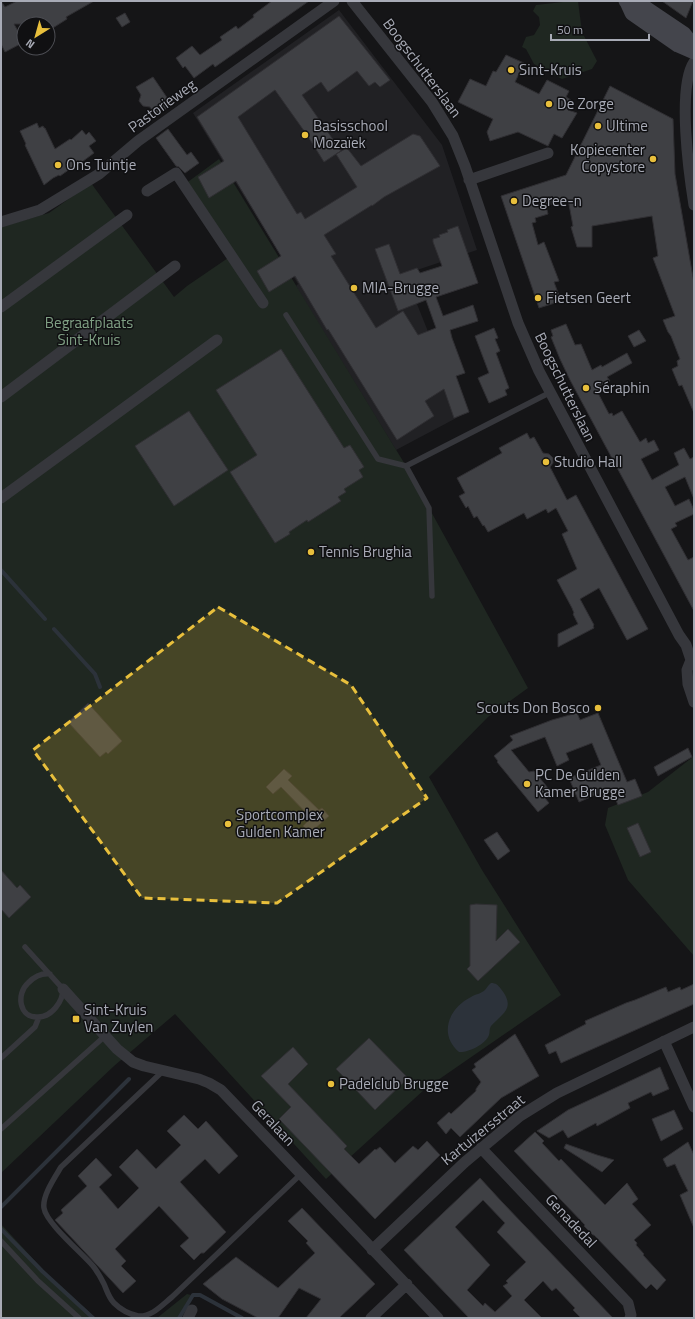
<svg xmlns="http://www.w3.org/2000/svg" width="695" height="1319" viewBox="0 0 695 1319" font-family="'Titillium Web',sans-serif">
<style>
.built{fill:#212124}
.green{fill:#1f2721}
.water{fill:#2c323a}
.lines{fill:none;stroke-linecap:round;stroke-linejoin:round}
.stream{stroke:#2c323a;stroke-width:4}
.building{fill:#3f4044;stroke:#302f33;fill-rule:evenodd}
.lane{stroke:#36373c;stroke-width:5.5}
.street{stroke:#36373c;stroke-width:11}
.secondary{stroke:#44454c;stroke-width:15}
.marked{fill:#e8bf3c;fill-opacity:0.2;stroke:#e8bf3c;stroke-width:3;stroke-dasharray:8 5;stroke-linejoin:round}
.poi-dot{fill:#e8bf3c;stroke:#101012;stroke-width:1.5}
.labels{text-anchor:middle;stroke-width:3;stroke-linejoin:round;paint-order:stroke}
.street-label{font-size:15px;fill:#a8abb6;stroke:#101012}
.poi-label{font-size:15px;fill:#a8abb6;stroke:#101012;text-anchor:start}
.park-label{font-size:15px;fill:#80a085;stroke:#101012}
</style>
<rect width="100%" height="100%" fill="#151517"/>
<path class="built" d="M339,10L442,145L477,250L405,274L439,359L457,352L465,373L447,380L462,415L396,450L298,290L296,286L298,284L193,113Z"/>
<path class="green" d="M572,1H578L582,32L597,61L592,69L562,79L534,64L526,49L522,47L526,37L534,35L540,25L539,17L533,11L536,5Z
M219,159L406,466L528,688L488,717L429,777L482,870L561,995L425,1089L326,1179L175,1014L114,1066L1,1173V227L49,213L91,183L174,297L187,286L228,258L181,187Z
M694,756V956L628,880L605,825L608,808L648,792Z
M1,1224L47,1274L96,1318H1Z
M187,1294L191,1295L177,1318H157Z"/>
<path class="water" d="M491,983C496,983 498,985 501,989C516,1008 503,1013 491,1026C489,1029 490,1032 489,1035C486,1044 468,1053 459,1052C438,1034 449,1008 471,997C475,994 481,994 485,990C487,988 488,985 491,983Z"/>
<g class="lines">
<path class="stream" d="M1,570L45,619
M54,629L95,674L100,687
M1,1207L129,1079
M1,1229L42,1271L93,1318
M179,1318L193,1295H200L242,1318"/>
</g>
<path class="building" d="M1,1L5,7L17,1H94L66,17L67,19L48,31V24H14L24,42L5,52L1,44Z
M272,1H309L215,67L213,64L194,78L185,66L183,68L176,58L192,46L200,55L222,40L220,37L236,26L238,29L254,17L253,15Z
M662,1H693L686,18Z
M125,13L130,22L122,27L116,18Z
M339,16L390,80L380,87L375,82L369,86L357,71L331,90L328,92L321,82L302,95L341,151L336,154L347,148L361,166L413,134L420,136L440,166L384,197L372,206V205L324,235L336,254L331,256L376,328L403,311L418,335L436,328L426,300L398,311L375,249L389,244L400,274L417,268L420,273L442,266L433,242V239L440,237L439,235L448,232L447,230L458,226L478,283L436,297L443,316L473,305L478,321L450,330L452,338L465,373L456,376L469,412L454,418L444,389L425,401L434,416L397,440L328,329L327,330L295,276L269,292L257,271L281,256L236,181L209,198L198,177L224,161L197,117ZM275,90L307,135L324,162L336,154L357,187L305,219L301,212L297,214L238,117Z
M506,55L524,63L515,82L539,94L547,80L569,91L566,97L571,100L568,110L577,113L562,138L554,134L548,146L518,132L490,141L487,132L493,119L458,102L470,79L486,86L493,71L496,72Z
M153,77L172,105L156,116L150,107L143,106L139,101L141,95L136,87Z
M610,86L673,119L675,174L694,283V413L682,385L679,386L672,369L678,366L677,361L680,359L671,336L668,332L663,320L675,316L653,258L658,256L652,216L592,226V247H577L571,227L573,226L568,199L546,206L548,214L535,218L536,222L532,223L538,245L544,242L559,281L554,282L561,301L539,308L501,196L566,175Z
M37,123L39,128L43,126L44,128H45L55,149L70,139L71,140L82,130L86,135L89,132L96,141L89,146L94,153L75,167L74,166L60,176L59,175L53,178L44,185L25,145L26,144L20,131Z
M168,129L187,155L191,152L199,163L185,173L179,167L176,166L156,138Z
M566,324L575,345L581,344L592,370L601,365L602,367L627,353L632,363L607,377L610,381L599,386L602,392L598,393L609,414L612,413L613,416L622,411L640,442L646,438L648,443L654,440L659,450L641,459L652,480L679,465L674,453L684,448L690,459L694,457V499L685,477L665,487L675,506L689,499L694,510V514L675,523L677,526L671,529L688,560L694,557V611L570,380L560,359L551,337L553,336L551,330Z
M494,328L498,338L495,339L500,351L496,353L509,388L505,390L507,395L489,403L478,378L489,373L475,336Z
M639,330L646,341L634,347L628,336Z
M281,349L344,448L350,445L364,467L359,470L363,477L344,489L346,492L338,497L341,501L308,522L307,520L289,532L290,534L275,543L230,472L257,455L216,390Z
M189,411L228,470L174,506L135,446Z
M527,433L530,439L534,437L543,453L549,454L553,458V463L550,467L567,500L576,495L648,629L627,640L599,588L580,599L594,625L593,626L594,628L558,647V634L578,624L573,614L574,613L572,608L557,580L577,569L562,534L568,531L556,508L548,513L546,509L527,519L524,513L488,532L484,525L483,526L477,516L474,518L468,506L466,508L459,496L465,493L457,478L502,453L499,448Z
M88,703L122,741L108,754L106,752L100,757L68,722Z
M577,713L580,720L598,713L627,782L635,779L642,796L618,805L611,788L579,802L569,778L601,765L592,743L566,753L569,760L557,766L545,737L511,750L529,772L534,771L552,793L545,798L549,803L538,812L497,762L498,761L494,756L513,740L510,736L552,720Z
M688,748L692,757L658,776L654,767Z
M284,769L292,776L288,780L319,810L322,808L329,816L310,833L303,826L311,818L281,787L273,794L266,787Z
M638,823L651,852L640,857L627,828Z
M497,832L510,851L498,860L484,840Z
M1,870L17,888L20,885L31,897L9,918L1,909Z
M476,904L497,905L496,941L508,929L520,942L478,981L467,969L470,966V905Z
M694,984V1004L561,1063L556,1051L549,1054L545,1045L586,1024L585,1021L626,1003L635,1000L666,987L668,992L680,987L681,990Z
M515,1034L539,1076L501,1098L460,1137L451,1128L446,1134L437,1123L449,1112L451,1114L476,1091V1089L481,1082L472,1070L476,1067L474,1064Z
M369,1038L408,1078L375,1110L336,1069Z
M293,1047L308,1064L288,1084L347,1146L344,1149L359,1164L375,1149L376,1150L380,1147L395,1163L413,1146L418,1150L427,1141L440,1155L375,1219L279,1119L291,1107L261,1076Z
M660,1067L669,1089L653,1096L651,1092L628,1103L630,1108L597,1126L596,1123L568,1138L563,1130L549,1138L537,1131L568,1110Z
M674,1110L683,1129L661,1141L652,1119Z
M184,1115L198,1129L206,1121L238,1156L219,1174L205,1159L180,1182L226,1232L204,1253H201L194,1260L180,1246L189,1238L159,1206L115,1249L126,1261L121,1266L136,1281L123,1293L55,1220L63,1213L61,1210L87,1186L78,1176L96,1158L112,1175L99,1187L118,1209L139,1188L119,1167L137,1149L156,1169L181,1145L167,1131Z
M535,1132L544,1141L542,1143L559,1161L561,1159L605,1205L627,1183L638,1199L632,1204L651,1225L634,1240L637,1243L636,1245L644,1254L643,1255L666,1280L657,1290L651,1284L646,1289L594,1235H593L584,1226L585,1225L514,1151Z
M688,1142L694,1155V1228L680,1195L688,1191L680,1175L675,1164L667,1167L663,1159Z
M566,1144L597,1155L614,1160L602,1172L564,1148Z
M480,1178L502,1202L613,1318H581L573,1310L575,1308L556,1288L552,1291L543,1281L524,1300L542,1318H469L404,1250ZM483,1200L505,1223L497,1232L526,1262L506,1281L508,1283L503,1286L512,1296L495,1312L485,1303L483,1306L467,1290L490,1265L455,1227Z
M302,1208L375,1284L339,1318H306L321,1299L299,1288L278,1318H258L222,1299L203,1284L236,1257L278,1288L315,1253L306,1243L308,1241L288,1221Z"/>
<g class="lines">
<path class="lane" d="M286,315L378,459L406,466
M432,596L429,508L406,466L549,393
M25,947L63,989C63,1001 52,1017 38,1017C19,1018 16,994 28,983C34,977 41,973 50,974
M1,1058L35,1027L39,1017
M163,1071L61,1167C55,1177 42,1196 44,1208C46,1223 82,1253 93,1266C97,1271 101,1278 104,1284C107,1291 109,1298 114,1303C121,1310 129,1314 138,1316C152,1317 162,1305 172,1297L301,1174
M1,1129L105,1036
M1,1241L38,1281L79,1318"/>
<path class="street" d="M352,1L432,102L453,136L465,166L518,323L539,371L679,635L686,645L691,660
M694,62C677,87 689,174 694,205
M469,180L548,153
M147,191L176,173L263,303
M1,222L40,210L99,174L138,141L334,1
M1,307L127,215
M1,397L175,266
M1,498L217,340
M691,660L687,670L688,684L694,702
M63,989L117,1049L133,1062L144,1066L199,1079L209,1083L221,1090L438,1318
M664,1041L694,1107
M481,1148L628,1303L631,1315L630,1318
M372,1250L465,1162L520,1116L557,1093L694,1027
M188,1318L192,1310
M371,1318L407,1284"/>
<path class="secondary" d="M626,1L638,3L684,34L694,47
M627,2L632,13L678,45L694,52"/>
</g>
<path class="marked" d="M218,607L351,685L427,798L277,903L142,898L33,750Z"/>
<g class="poi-dot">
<circle cx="511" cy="70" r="4"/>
<circle cx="549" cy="104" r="4"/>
<circle cx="598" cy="126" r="4"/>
<circle cx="305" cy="135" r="4"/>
<circle cx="653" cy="159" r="4"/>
<circle cx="58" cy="165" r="4"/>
<circle cx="514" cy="201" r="4"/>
<circle cx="354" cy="288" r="4"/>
<circle cx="538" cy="298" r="4"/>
<circle cx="586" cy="388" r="4"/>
<circle cx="546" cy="462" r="4"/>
<circle cx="311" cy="552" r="4"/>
<circle cx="598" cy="708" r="4"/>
<circle cx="527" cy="784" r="4"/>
<circle cx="228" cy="824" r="4"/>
<rect x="72" y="1015" width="8" height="8" rx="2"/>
<circle cx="331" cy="1084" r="4"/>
</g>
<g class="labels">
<g class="street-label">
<text transform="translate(422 68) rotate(53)" y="5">Boogschutterslaan</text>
<text transform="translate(162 106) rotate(-36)" y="5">Pastorieweg</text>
<text transform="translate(565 387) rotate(64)" y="5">Boogschutterslaan</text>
<text transform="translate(273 1123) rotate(47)" y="5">Geralaan</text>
<text transform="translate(483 1130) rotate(-39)" y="5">Kartuizersstraat</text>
<text transform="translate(571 1221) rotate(47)" y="5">Genadedal</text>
</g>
<g class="poi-label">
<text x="519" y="75">Sint-Kruis</text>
<text x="557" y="109">De Zorge</text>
<text x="313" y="131">Basisschool<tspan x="313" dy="17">Mozaïek</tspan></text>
<text x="606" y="131">Ultime</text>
<text x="645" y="155" text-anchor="end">Kopiecenter<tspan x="645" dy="17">Copystore</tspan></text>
<text x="66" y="170">Ons Tuintje</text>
<text x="522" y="206">Degree-n</text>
<text x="362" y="293">MIA-Brugge</text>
<text x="546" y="303">Fietsen Geert</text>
<text x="594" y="393">Séraphin</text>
<text x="554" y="467">Studio Hall</text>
<text x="319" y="557">Tennis Brughia</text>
<text x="590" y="713" text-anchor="end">Scouts Don Bosco</text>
<text x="535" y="780">PC De Gulden<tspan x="535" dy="17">Kamer Brugge</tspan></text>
<text x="236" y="820">Sportcomplex<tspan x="236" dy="17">Gulden Kamer</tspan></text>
<text x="84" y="1015">Sint-Kruis<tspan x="84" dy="17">Van Zuylen</tspan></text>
<text x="339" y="1089">Padelclub Brugge</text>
</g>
<g class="park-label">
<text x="89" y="328">Begraafplaats<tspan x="89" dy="17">Sint-Kruis</tspan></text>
</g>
</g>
<rect width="695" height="1319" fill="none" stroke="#a8abb6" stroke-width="4"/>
<g transform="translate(36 36) rotate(217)"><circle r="19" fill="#101012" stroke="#4d4e54"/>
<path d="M0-3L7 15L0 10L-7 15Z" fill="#e8bf3c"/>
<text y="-6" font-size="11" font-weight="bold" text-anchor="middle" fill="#a8abb6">N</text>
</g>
<path d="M551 34v6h98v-6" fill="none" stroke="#a8abb6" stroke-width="2"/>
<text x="557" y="34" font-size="12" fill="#a8abb6" stroke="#101012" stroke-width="3" paint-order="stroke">50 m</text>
</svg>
